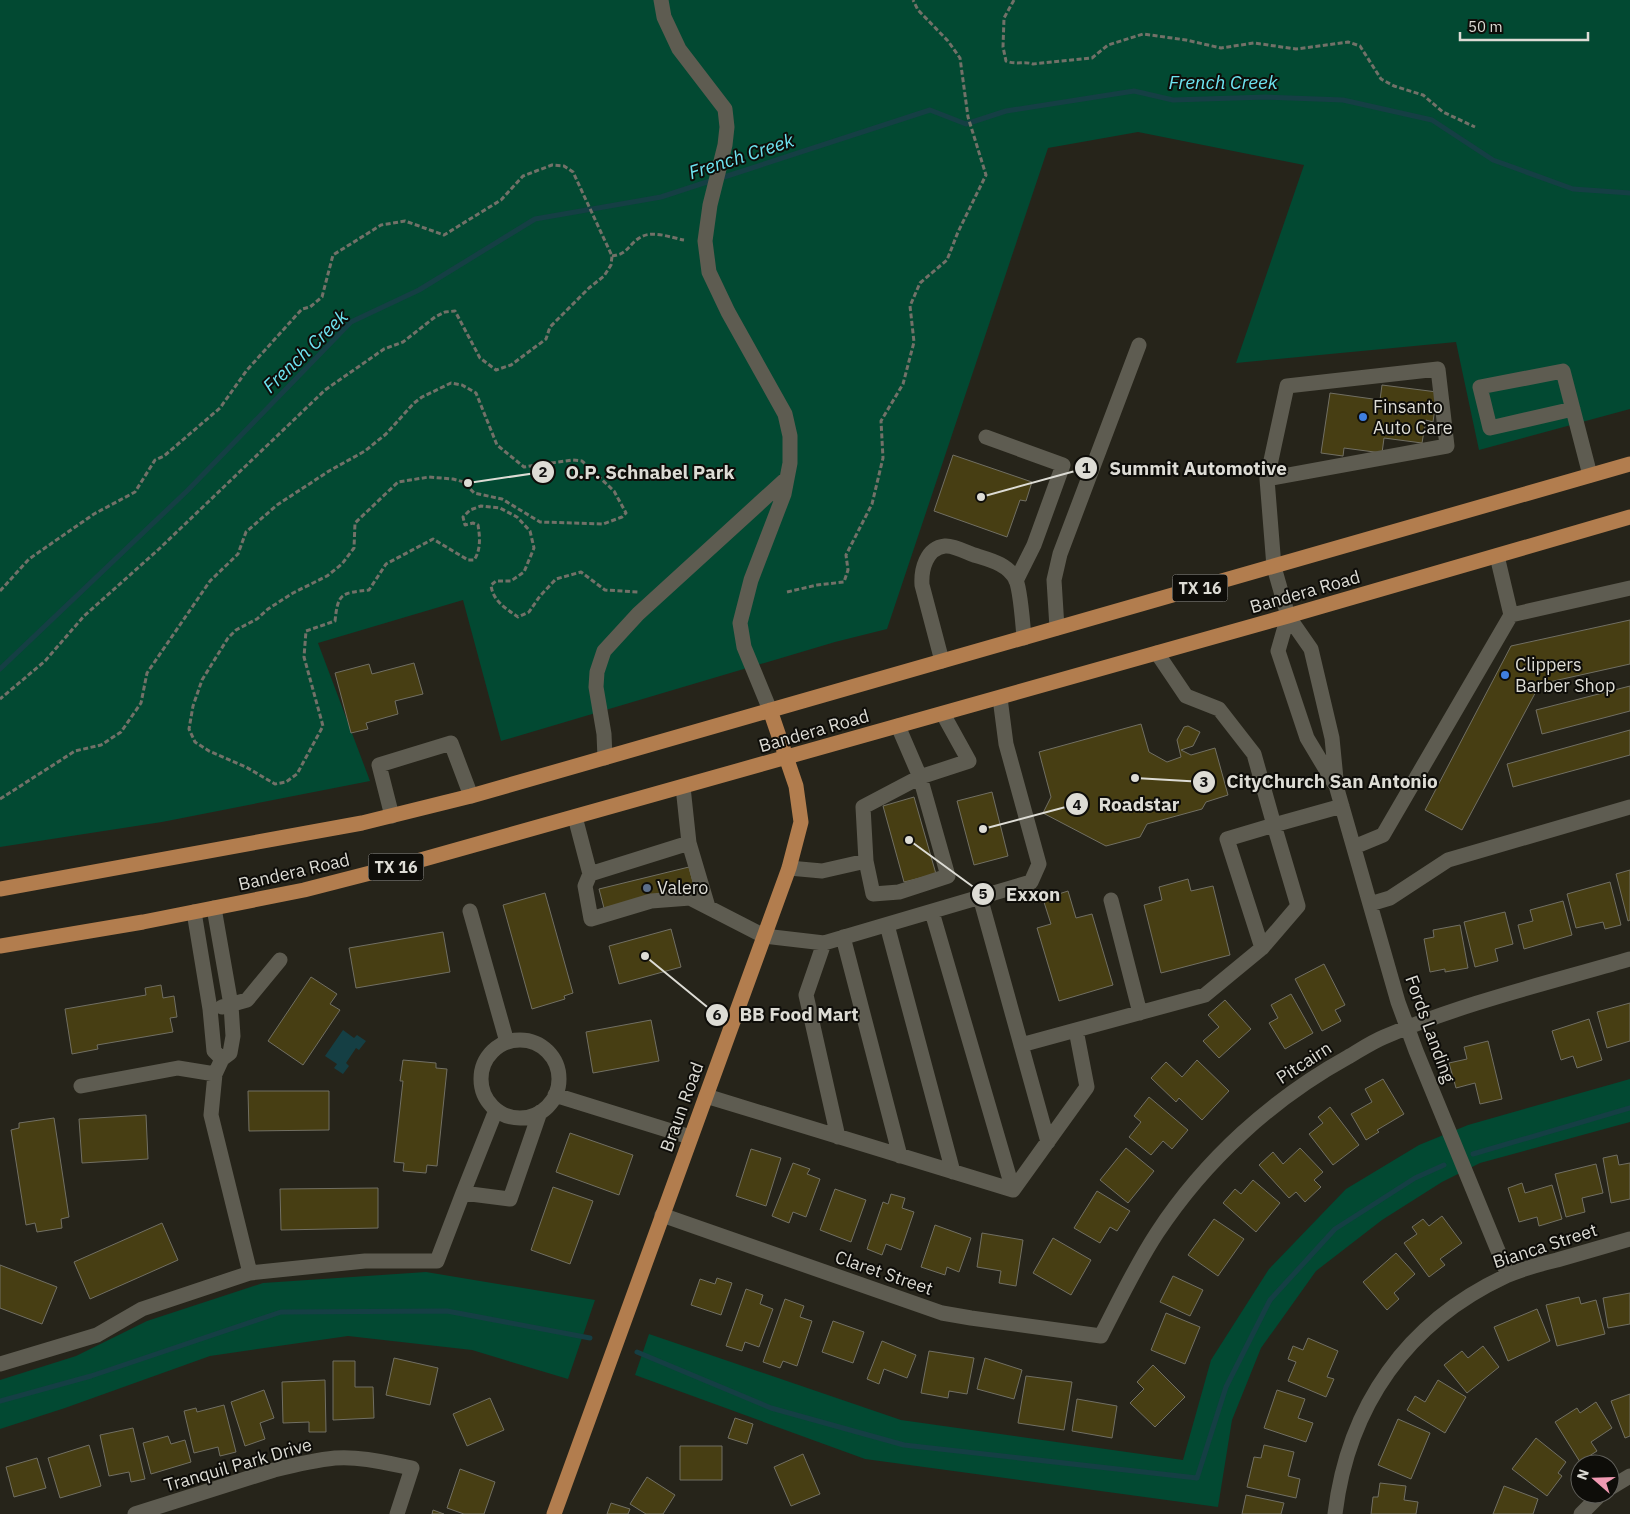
<svg xmlns="http://www.w3.org/2000/svg" width="1630" height="1514" viewBox="0 0 1630 1514" font-family="'IBM Plex Sans',sans-serif">
<style>
.green{fill:#024932}
.water{fill:#153f44}
.lines{fill:none;stroke-linecap:round;stroke-linejoin:round}
.stream{stroke:#153f44;stroke-width:5}
.building{fill:#473e13;stroke:#716f63}
.path{stroke:#727168;stroke-width:3;stroke-dasharray:5 2.5;stroke-linecap:butt}
.minor{stroke:#5e5c51;stroke-width:15}
.major{stroke:#b27d4e;stroke-width:15}
.shop-dot{fill:#3f7fe0;stroke:#0e0d09;stroke-width:2}
.service-dot{fill:#5c6f8a;stroke:#0e0d09;stroke-width:2}
.labels{text-anchor:middle;stroke-width:4;stroke-linejoin:round;paint-order:stroke}
.shield{fill:#0e0d09;stroke:#9f9e98;stroke-width:1}
.shield-label{font-size:16px;font-weight:bold;fill:#dddcd5}
.poi-label{font-size:18px;fill:#dddcd5;stroke:#0e0d09;text-anchor:start}
.street-label{font-size:18px;fill:#dddcd5;stroke:#0e0d09}
.water-label{font-size:19px;font-style:italic;fill:#6ee4f1;stroke:#0e0d09}
.leader{fill:none;stroke:#dddcd5;stroke-width:2}
.callout-dot{fill:#dddcd5;stroke:#0e0d09;stroke-width:2}
.mark-label{font-size:15px;text-anchor:middle;font-weight:bold;fill:#111}
.callout-label{font-size:19px;text-anchor:middle;font-weight:bold;fill:#dddcd5;stroke:#0e0d09;stroke-width:4;stroke-linejoin:round;paint-order:stroke}
</style>
<rect width="100%" height="100%" fill="#26241a"/>
<path class="green" d="M0,0H1630V409L1479,450L1456,342L1236,363L1304,165L1138,132L1048,148L887,629L835,642L501,741L463,600L318,643L370,781L162,822L0,847Z
M1630,1079V1122L1480,1163L1442,1182L1382,1220L1316,1271L1261,1348L1232,1420L1218,1507L865,1459L635,1375L649,1334L901,1420L1183,1460L1211,1360L1269,1269L1346,1189L1419,1145L1468,1125Z
M426,1272L595,1300L568,1379L472,1350L348,1336L210,1356L65,1408L0,1429V1380L76,1356L147,1321L263,1283Z"/>
<path class="water" d="M343,1030L354,1038L357,1035L366,1041L359,1050L356,1048L346,1063L349,1066L343,1074L334,1068L337,1064L325,1056Z"/>
<g class="lines">
<path class="stream" d="M721,178L930,110L966,124L1006,111L1134,91L1173,100L1266,97L1343,100L1432,120L1493,160L1573,189L1630,193
M0,669L188,490L351,322L419,290L535,219L661,197L713,180
M1473,1154L1630,1108
M637,1352L771,1408L904,1445L1197,1478L1226,1387L1270,1300L1335,1229L1415,1178L1444,1165
M0,1401L91,1376L281,1312L447,1311L590,1338"/>
</g>
<path class="building" d="M1382,385L1437,392L1433,422L1426,420L1422,443L1384,438L1382,453L1344,448L1343,456L1321,453L1330,393L1380,400Z
M953,455L1032,482L1026,501L1020,500L1007,537L934,511Z
M1630,620V664L1540,684L1462,830L1425,810L1511,646Z
M414,663L423,694L395,701L398,714L366,723L368,729L351,733L335,673L369,664L372,674Z
M1630,686V711L1542,734L1536,710Z
M1141,724L1149,752L1167,762L1181,757L1177,740L1184,727L1188,726L1200,732L1193,746L1181,750L1191,755L1215,748L1228,795L1206,802L1202,809L1147,824L1140,837L1106,846L1043,813L1051,797L1039,752Z
M1630,730V755L1513,787L1507,764Z
M992,792L1008,856L974,865L957,801Z
M914,797L936,874L904,882L883,806Z
M689,867L694,886L604,908L599,889Z
M1630,870V920L1628,921L1616,874Z
M1188,879L1191,891L1213,886L1230,955L1161,973L1144,905L1162,900L1159,887Z
M1610,882L1621,925L1605,929L1603,922L1576,928L1567,894Z
M1068,891L1076,918L1092,914L1113,985L1059,1001L1037,928L1051,924L1043,899Z
M545,893L573,993L564,996L565,999L532,1009L503,905Z
M1563,901L1572,935L1524,949L1518,925L1533,921L1530,910Z
M1505,912L1513,944L1495,949L1498,961L1475,967L1464,922Z
M1460,925L1468,968L1445,972V969L1430,972L1424,939L1434,937L1433,930Z
M671,929L681,967L619,984L609,946Z
M443,932L450,972L356,988L349,948Z
M1324,964L1345,1005L1335,1010L1341,1021L1322,1031L1295,979Z
M311,977L337,994L330,1004L340,1010L303,1065L268,1041Z
M161,985L163,998L174,996L177,1017L170,1018L173,1032L97,1045L98,1049L72,1054L65,1009L146,995L145,988Z
M1291,994L1313,1033L1285,1049L1269,1023L1278,1018L1271,1005Z
M1225,1000L1251,1029L1219,1058L1203,1041L1219,1027L1208,1015Z
M1630,1003V1041L1607,1048L1597,1012Z
M1589,1019L1602,1060L1577,1068L1573,1056L1561,1060L1552,1031Z
M651,1020L659,1061L593,1073L586,1032Z
M1488,1041L1502,1099L1480,1104L1475,1083L1456,1088L1449,1063L1467,1059L1464,1047Z
M403,1060L436,1063V1068L447,1069L437,1166L427,1165L426,1173L403,1171L404,1163L394,1162L403,1081H400Z
M1197,1060L1229,1091L1202,1120L1179,1098L1176,1102L1151,1078L1166,1062L1182,1077Z
M1383,1079L1404,1114L1377,1130L1379,1132L1366,1140L1351,1114L1372,1102L1365,1089Z
M248,1091H329V1130L249,1131Z
M1149,1097L1188,1130L1172,1149L1163,1141L1151,1155L1129,1137L1141,1122L1134,1116Z
M1330,1107L1359,1145L1333,1165L1309,1134L1323,1123L1318,1117Z
M146,1115L148,1159L82,1163L79,1119Z
M54,1118L69,1217L61,1219L62,1228L37,1232L35,1223L26,1225L11,1130L19,1128V1123Z
M570,1133L633,1155L619,1195L556,1172Z
M1126,1148L1154,1171L1128,1203L1100,1180Z
M1300,1148L1323,1172L1314,1180L1321,1187L1305,1202L1296,1192L1289,1198L1259,1165L1273,1152L1283,1164Z
M751,1149L781,1158L766,1206L736,1196Z
M1617,1155L1619,1165L1630,1163V1199L1611,1203L1603,1158Z
M793,1163L810,1169L807,1174L820,1179L806,1217L793,1212L789,1223L772,1216Z
M1596,1164L1603,1193L1582,1198L1585,1212L1566,1217L1555,1174Z
M1253,1180L1280,1203L1256,1232L1223,1203L1235,1189L1241,1194Z
M1522,1183L1525,1193L1552,1185L1562,1219L1539,1226L1537,1217L1519,1222L1508,1188Z
M553,1187L593,1201L570,1264L531,1250Z
M378,1188V1228L281,1230L280,1189Z
M835,1189L866,1200L851,1242L820,1230Z
M1097,1191L1130,1211L1117,1231L1110,1227L1100,1243L1074,1228Z
M891,1194L905,1198L902,1208L914,1212L901,1250L886,1244L882,1255L867,1249L883,1202L888,1204Z
M1442,1216L1462,1243L1440,1259L1445,1265L1429,1277L1404,1243L1417,1234L1412,1227L1423,1219L1429,1226Z
M1214,1219L1244,1239L1218,1276L1188,1255Z
M162,1223L178,1260L90,1299L74,1262Z
M935,1225L971,1238L959,1272L947,1267L945,1275L921,1267Z
M982,1233L1023,1240L1016,1286L999,1283L1001,1271L977,1267Z
M1053,1238L1091,1260L1071,1295L1033,1273Z
M1396,1253L1415,1274L1394,1293L1399,1299L1387,1310L1363,1282Z
M0,1265L57,1287L42,1324L0,1308Z
M1173,1276L1203,1290L1190,1316L1160,1302Z
M717,1278L732,1283L721,1315L691,1305L700,1279L715,1284Z
M746,1289L763,1295L760,1304L773,1309L759,1347L745,1342L742,1351L726,1346Z
M1630,1293V1324L1608,1328L1603,1298Z
M1579,1297L1581,1304L1596,1300L1605,1334L1557,1346L1546,1305Z
M785,1299L804,1306L800,1317L812,1321L797,1366L783,1361L780,1368L763,1362Z
M1537,1309L1550,1341L1508,1361L1494,1327Z
M1166,1313L1200,1327L1185,1364L1151,1350Z
M833,1321L864,1332L853,1363L822,1352Z
M1308,1338L1338,1351L1327,1377L1334,1379L1326,1397L1288,1381L1296,1362L1288,1359L1293,1346L1303,1350Z
M882,1341L916,1355L907,1378L884,1369L879,1384L867,1379Z
M1483,1346L1499,1367L1467,1393L1444,1365L1462,1351L1468,1358Z
M929,1351L974,1358L967,1394L949,1391L948,1398L921,1393Z
M394,1358L438,1368L430,1405L386,1395Z
M985,1358L1022,1370L1014,1399L977,1389Z
M333,1361H355V1387H373L374,1418L333,1420Z
M1153,1365L1185,1397L1155,1427L1130,1403L1144,1389L1137,1382Z
M1026,1376L1072,1382L1064,1430L1018,1423Z
M325,1380L326,1432H309V1422L283,1423L282,1382Z
M1438,1380L1466,1397L1445,1433L1407,1410L1415,1396L1425,1402Z
M264,1390L274,1418L260,1423L265,1439L245,1446L231,1402Z
M1277,1390L1305,1399L1298,1418L1313,1423L1306,1442L1264,1428Z
M1630,1394V1436L1625,1438L1611,1401Z
M490,1398L504,1430L467,1446L453,1414Z
M1077,1399L1117,1406L1112,1438L1072,1431Z
M1596,1402L1612,1428L1591,1442L1597,1451L1580,1462L1555,1422L1577,1408L1580,1413Z
M224,1405L236,1452L220,1456L218,1447L194,1453L184,1411L196,1408L197,1412Z
M735,1418L753,1424L747,1444L728,1438Z
M1398,1419L1430,1433L1411,1479L1378,1465Z
M133,1428L145,1479L131,1482L129,1472L109,1476L100,1435Z
M168,1436L171,1444L185,1440L191,1462L151,1474L143,1443Z
M1536,1438L1566,1462L1558,1473L1562,1476L1547,1496L1512,1469Z
M89,1445L101,1486L60,1498L48,1458Z
M1264,1445L1294,1452L1288,1476L1300,1479L1296,1498L1247,1487L1254,1457L1261,1458Z
M680,1446H722V1480H680Z
M803,1454L820,1494L791,1506L774,1467Z
M37,1458L46,1488L14,1497L6,1467Z
M460,1469L495,1482L484,1514H464L447,1508Z
M647,1477L675,1495L663,1514H646L630,1504Z
M1380,1483L1406,1486L1404,1500L1418,1502L1416,1514H1371L1373,1497H1378Z
M1504,1486L1538,1499L1533,1514H1493Z
M1246,1495L1284,1503L1281,1514H1242Z
M611,1503L630,1509L628,1514H607Z
M433,1510L444,1514H432Z"/>
<g class="lines">
<path class="path" d="M1014,0L1004,18L1003,47L1006,61C1016,65 1024,61 1033,64L1092,58L1108,45L1143,34L1186,40L1221,48L1254,43L1296,49L1348,42L1360,46L1381,79L1394,86L1423,95L1443,112L1475,127
M612,256C629,254 628,244 641,237C653,230 672,238 684,240
M0,591L29,559L94,514L135,492L155,460L164,456L220,408L247,370L302,309L310,307L322,297L333,255L381,225L405,221L444,235L501,200L523,176L552,165L564,166L573,172L612,256L611,265L604,276L589,288L550,327L546,339L511,365L496,370L480,358L455,311L445,312L435,317L403,342L384,349L325,390L159,549L84,616L45,661L0,699
M787,592L817,585L844,582L848,570L846,555L872,504L883,458L881,421L903,384L914,342L910,306L920,283L947,260L958,232L986,175L968,117L960,58L948,41L918,10L913,0
M0,799L75,751L101,745L121,732L141,703L147,673L210,581L238,554L246,532L277,505L329,471L365,451L386,434L414,403L422,397L451,383L462,385L476,393L497,445L524,467L572,460L582,461L614,491L626,513L622,517L603,524L540,522L502,499L474,493L464,482L453,479L429,477L398,482L355,523L354,548L342,564L327,576L293,593L268,609L257,619L236,630L228,638L202,680L193,706L189,729L195,742L209,751L246,767L275,784L286,782L297,774L323,726L304,657L306,631L335,621C338,593 341,593 369,590L386,564L433,539L468,560H474C481,550 480,537 478,525L473,523L465,525L463,517L470,510L481,506L500,508L517,517L530,531L534,548L524,572L511,581H496L491,585C493,601 505,608 518,617L529,612L540,596L556,579L581,572L605,590L638,592"/>
<path class="minor" d="M661,0L664,17L679,49L725,109L727,127L725,145L710,205L705,241L709,272L728,312L785,414L790,436V463L784,494L751,580L740,623L744,647L770,710
M1573,409L1490,428L1480,387L1563,371L1590,475
M986,437L1063,465L1034,545L1016,581
M1267,479L1287,386L1438,369L1447,446L1267,479L1274,567L1288,616L1311,649L1332,738L1337,789L1398,1002L1416,1051L1508,1275
M1511,615L1630,588
M1288,616L1278,651L1307,738L1334,783
M1057,628L1054,580L1060,554L1139,345
M1157,653L1186,696L1219,709L1254,754L1274,825L1227,839L1262,948
M942,661L922,585C921,570 926,548 945,546C953,545 966,552 974,555C990,560 1008,564 1016,580C1020,590 1023,625 1024,638
M605,758L604,734L596,687L597,672L604,651L638,614L787,478
M392,816L379,765L451,743L471,796
M575,817L590,874L689,843L683,787
M689,843L708,907
M1354,847L1383,835L1511,615L1497,556
M866,861L873,894L899,892L948,876L920,777L969,761L943,714
M789,868L822,871L866,861L863,807L920,777L898,726
M590,874L585,886L591,919L651,901L690,898L764,936L824,943L1031,882L1039,864L1006,744L1000,698
M980,897L1048,1142
M1111,900L1140,1013
M1370,904L1390,898L1448,860L1630,807
M470,911L507,1042
M194,912L210,1009L214,1051L222,1059
M932,912L1013,1190
M887,925L953,1172
M843,937L900,1156
M824,943L806,995L838,1137
M222,1007L247,1000L280,960
M481 1079a39 39 0 1 1 78 0a39 39 0 1 1-78 0Z
M1021,1045L1076,1030
M81,1086L178,1068L215,1074
M555,1095L690,1137
M706,1096L1013,1190L1087,1087L1076,1030L1205,995L1262,948L1298,906L1274,825L1342,806
M463,1193L496,1110
M662,1215L942,1313L971,1318L1101,1336C1119,1301 1136,1265 1157,1233C1205,1160 1272,1099 1348,1057C1360,1050 1372,1042 1384,1037C1463,1003 1548,983 1630,959
M250,1273L365,1261H437L463,1193L510,1199L540,1112
M0,1364L97,1335L142,1309L250,1273L211,1115L215,1074L222,1059L230,1053L233,1036L231,1005L214,908
M1610,1488L1630,1476
M135,1514L274,1470C294,1465 315,1460 335,1458C360,1456 387,1463 412,1468L397,1514
M1335,1514C1348,1406 1407,1322 1506,1276C1522,1269 1540,1264 1557,1260C1581,1253 1606,1246 1630,1239
M1581,1514L1601,1494"/>
<path class="major" d="M0,889L362,823L471,796L1630,464
M0,946L143,922L304,890L417,861L1288,616L1630,517
M554,1514L789,868L801,822L796,786L770,710"/>
</g>
<g class="shop-dot">
<circle cx="1363" cy="417" r="5"/>
<circle cx="1505" cy="675" r="5"/>
</g>
<circle class="service-dot" cx="647" cy="888" r="5"/>
<g class="labels">
<g class="shield">
<rect x="1172.5" y="574.5" width="55" height="27" rx="4"/>
<rect x="368.5" y="853.5" width="55" height="27" rx="4"/>
</g>
<g class="shield-label">
<text x="1200" y="594">TX 16</text>
<text x="396" y="873">TX 16</text>
</g>
<g class="poi-label">
<text x="1373" y="413">Finsanto<tspan x="1373" dy="21">Auto Care</tspan></text>
<text x="1515" y="671">Clippers<tspan x="1515" dy="21">Barber Shop</tspan></text>
<text x="657" y="894">Valero</text>
</g>
<g class="street-label">
<text transform="translate(1305 592) rotate(-16)" y="6">Bandera Road</text>
<text transform="translate(814 731) rotate(-16)" y="6">Bandera Road</text>
<text transform="translate(294 872) rotate(-13)" y="6">Bandera Road</text>
<text transform="translate(1430 1029) rotate(70)" y="6">Fords Landing</text>
<text transform="translate(1304 1063) rotate(-33)" y="6">Pitcairn</text>
<text transform="translate(682 1107) rotate(-70)" y="6">Braun Road</text>
<text transform="translate(1545 1246) rotate(-18)" y="6">Bianca Street</text>
<text transform="translate(884 1273) rotate(19)" y="6">Claret Street</text>
<text transform="translate(238 1465) rotate(-16)" y="6">Tranquil Park Drive</text>
</g>
<g class="water-label">
<text x="1223" y="89">French Creek</text>
<text transform="translate(741 156) rotate(-18)" y="7">French Creek</text>
<text transform="translate(305 351) rotate(-44)" y="7">French Creek</text>
</g>
</g>
<path class="leader" d="M981 497L1086 468M468 483L543 472M1135 778L1204 782M983 829L1077 804M909 840L983 894M645 956L717 1015"/>
<g class="callout-dot">
<circle cx="981" cy="497" r="5"/>
<circle cx="468" cy="483" r="5"/>
<circle cx="1135" cy="778" r="5"/>
<circle cx="983" cy="829" r="5"/>
<circle cx="909" cy="840" r="5"/>
<circle cx="645" cy="956" r="5"/>
<circle cx="1086" cy="468" r="12"/>
<circle cx="543" cy="472" r="12"/>
<circle cx="1204" cy="782" r="12"/>
<circle cx="1077" cy="804" r="12"/>
<circle cx="983" cy="894" r="12"/>
<circle cx="717" cy="1015" r="12"/>
</g>
<g class="mark-label">
<text x="1086" y="473">1</text>
<text x="543" y="477">2</text>
<text x="1204" y="787">3</text>
<text x="1077" y="810">4</text>
<text x="983" y="899">5</text>
<text x="717" y="1020">6</text>
</g>
<g class="callout-label">
<text x="1198" y="475">Summit Automotive</text>
<text x="650" y="479">O.P. Schnabel Park</text>
<text x="1332" y="788">CityChurch San Antonio</text>
<text x="1139" y="811">Roadstar</text>
<text x="1033" y="901">Exxon</text>
<text x="799" y="1021">BB Food Mart</text>
</g>
<g transform="translate(1595 1479) rotate(290)"><circle r="24" fill="#0e0d09" stroke="#61605b"/>
<path d="M0-4L9 19L0 12L-9 19Z" fill="#f19ab3"/>
<text y="-8" font-size="14" font-weight="bold" text-anchor="middle" fill="#dddcd5">N</text>
</g>
<path d="M1460 32v8h128v-8" fill="none" stroke="#dddcd5" stroke-width="2.5"/>
<text x="1468" y="32" font-size="15" fill="#dddcd5" stroke="#0e0d09" stroke-width="4" paint-order="stroke">50 m</text>
</svg>
